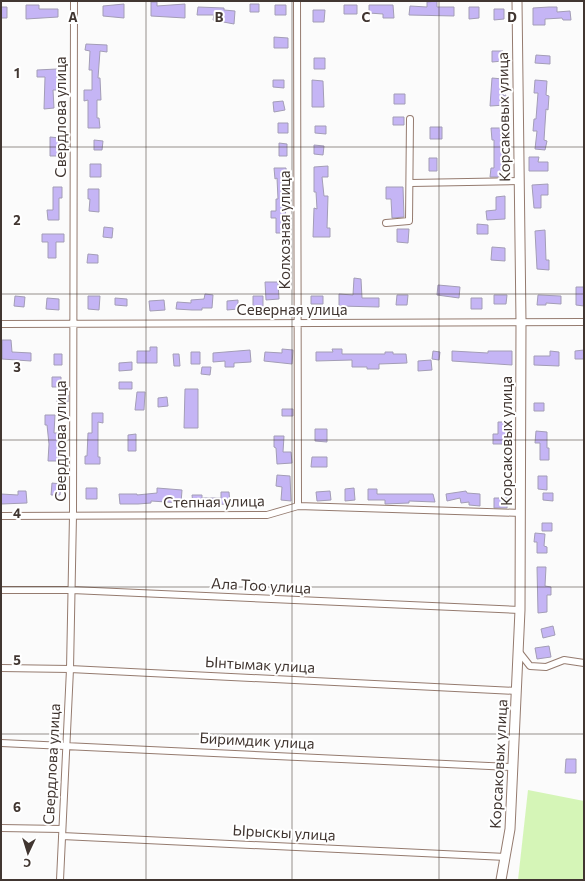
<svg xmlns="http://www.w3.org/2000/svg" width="585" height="881" viewBox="0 0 585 881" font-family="Commissioner,sans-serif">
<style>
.green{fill:#d5f5b7}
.building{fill:#c5b5f5;stroke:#a39db6}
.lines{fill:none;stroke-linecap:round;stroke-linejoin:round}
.street-casing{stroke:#957b6f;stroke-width:8}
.secondary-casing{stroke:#957b6f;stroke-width:11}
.street{stroke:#fff;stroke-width:6}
.secondary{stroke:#fff;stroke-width:9}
.grid{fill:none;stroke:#413631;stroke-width:1;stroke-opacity:0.55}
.labels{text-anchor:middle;stroke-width:4;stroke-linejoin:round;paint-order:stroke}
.street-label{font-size:15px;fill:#413631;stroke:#fff}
.grid-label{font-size:13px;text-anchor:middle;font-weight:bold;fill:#413631;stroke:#fff;stroke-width:4;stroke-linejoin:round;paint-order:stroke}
</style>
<rect width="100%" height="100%" fill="#fbfbfb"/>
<path class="green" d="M528,790L584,801V880H518Z"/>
<path class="building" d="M437,1V7H454V16L409,15L410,6L427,7V2Z
M151,2H157V6L185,4V18L151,16Z
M124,4V18L103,16V6Z
M250,4H259V12H250Z
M26,5H39V9H58V17L26,19Z
M275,5H286V15H275Z
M344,5H357V14H344Z
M369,5H393L394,18H383V14L369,13Z
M1,7H7V18H1Z
M198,7L224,8V10L235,11L234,24L213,20L214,15H197Z
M469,7H479V18L469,19Z
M549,7H557V12L570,11L571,20H563L562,18L545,19V25H533V8Z
M494,9H504V19L494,20Z
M313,10H325L324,22H313Z
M274,37L288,38V48H274Z
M86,44L107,45V52L100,51L98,78H100L101,100H97V118H99L100,128H88V100L84,101V90H92V70H89L90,51L85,50Z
M492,51H503V61L492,62Z
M536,55L550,56V64L535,63Z
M314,58H325V69H314Z
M57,69V90H53L54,108L44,109L45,77H37V70Z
M492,78L503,79V96L506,95V105L490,106Z
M273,80H284V88L273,87Z
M312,80L323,81L324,107H312Z
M535,80L547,81L546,95L549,96L548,110L546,109L544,140L547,141L545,150L535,149L537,131H533L534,119H536L538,93H534Z
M394,94H405V104H394Z
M283,101L285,110L274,112L273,102Z
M393,117H404V125H393Z
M278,123H288V133H278Z
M315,126H326V134L315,133Z
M430,127H442V139H430Z
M491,128H505L502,177H490L491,168H494V140H492Z
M50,137L60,138L61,156H50Z
M94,140L103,141L102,150H94Z
M279,143L287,144V156H279Z
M314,145L324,146L323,155L314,154Z
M529,157H539L538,162H548V171H529Z
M429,158H437V171H429Z
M90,164H101V177H90Z
M328,166V177H322L324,196H328L327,228H330V237H313L314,208L317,209L316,192H314V167Z
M274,168H286L288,191H285L286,233H276V218H271V211H276V199H278L277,178L275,179Z
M548,184V195H541V208H534L532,185Z
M53,187H62V198H59V220H48L47,210H53Z
M386,187H403L404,217L392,218L391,199H386Z
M88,189H99V212L89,211L90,199H88Z
M505,196V219L487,220L486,211L496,210V197Z
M477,224L488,225V234H477Z
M104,227L113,228L112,238L103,237Z
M397,229H409L408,243L397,242Z
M545,230L546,260H549V270L537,269L535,231Z
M42,234H64V242H56V258H48V242H42Z
M492,247L505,248V261L491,260Z
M88,254L98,255V263H87Z
M354,278L361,279L362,298H379V307L339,306V294L353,295Z
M265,282H278L279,299L266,300Z
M438,285L460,287L459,298L437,295Z
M576,287H584V306L576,305Z
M205,294L213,295L212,308H202V310H192L176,309L177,302L191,303V300L204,299Z
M397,295H408L407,305H396Z
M494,295H507L506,304H494Z
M538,295L561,296V304L546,303V305H537Z
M15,296L25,297L24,307L14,306Z
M88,296H100L99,310L88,309Z
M253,296H263V307L253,306Z
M311,296H323V304H311Z
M47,298L59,299V310L46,309Z
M115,298L127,299V306L115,305Z
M471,298H482V309H471Z
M164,300L165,310L150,311L149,301Z
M238,300V309L227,310V301Z
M2,340H11L12,352L31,353V361L2,359Z
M150,347H157V363H137V351H150Z
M282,349L293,350L292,364L264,361L265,352L282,353Z
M332,349H342V354H385V352H393V354H406L407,363L379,364V369H367V367H352V360L316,361V352H333Z
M250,350L251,362L234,363V367H225V361L213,362V353Z
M584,350V359H575V351Z
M433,351L440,352L439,360L432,359Z
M452,351L488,353V351H512V365L452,361Z
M550,351L559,352V366L534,365V356H550Z
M191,352H200V364H191Z
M54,354H62V365H54Z
M173,354H179L180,366H174Z
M431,360L432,370L418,371V361Z
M132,362V370L119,371V363Z
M202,367H211L210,375L201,374Z
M52,377H61V387H52Z
M119,382H132V389H119Z
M185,389H198V428H184Z
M137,392H145L144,410H135Z
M57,395H68V402H57Z
M167,397L168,406L158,407V398Z
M534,403H544V411H534Z
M282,409H293V416H282Z
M92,413H103V423L98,422V457H100V464H85V456H87L88,433H92Z
M45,415H55L54,433H58L59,461H48L49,444L47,425H45Z
M498,422H507L508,444H493V434H498Z
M315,429H327V442L315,441Z
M536,431L547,432V448H549V460H540V443H535Z
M136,434V451H128V435Z
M274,436H284L283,452H291L292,463L277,464L276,448L274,447Z
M312,457H327V467H311Z
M277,475L290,476L291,501L281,500L282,487L276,486Z
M538,476H547V490L538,489Z
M52,483L61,484L60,495H51Z
M86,488H97V499H86Z
M157,488L182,490L181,503L151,501V503L138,504H120L119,494H137V495L157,493Z
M354,488L355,500L345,501V489Z
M368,489H377V494H433L435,502L409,501V503L385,504V500H368Z
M18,491H26L27,503L1,504V494L18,495Z
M330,491L331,500L317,501L316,492Z
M466,491L467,493L480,494V506L469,505V502L461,503L460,498L447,501L446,494Z
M221,492H229L230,504L193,505L192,495H202V498H221Z
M543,493H553V501L543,500Z
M494,498H508L507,508H494Z
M542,523H552V531H542Z
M535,533L545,534L544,546L547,547V553H537V542H534Z
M537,567H546L545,586L551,587V595H547V612L538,613Z
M553,626L555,635L543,638L541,629Z
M549,646L551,657L537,659L535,648Z
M566,759H576V773H565Z"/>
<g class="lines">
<g class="street-casing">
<path id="street" d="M297,1L298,506
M411,183L519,181
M386,223L409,221L410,119
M1,324L584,322
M1,516L267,515L298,506L521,513
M1,590H72L520,610
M519,652L530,666L546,667L564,660L584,663
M1,668L70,669L517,691
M1,743L512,767
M1,828L62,829
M62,836L506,857
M60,880L70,669L73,515L74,1"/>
</g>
<g class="secondary-casing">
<path id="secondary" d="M501,880L510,829L520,610L521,322L517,1"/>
</g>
<use href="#street" class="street"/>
<use href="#secondary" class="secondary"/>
</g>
<path class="grid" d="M146,1V880M292,1V880M439,1V880M1,147H584M1,294H584M1,440H584M1,587H584M1,734H584"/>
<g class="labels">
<g class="street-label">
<text transform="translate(61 117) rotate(-90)" y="5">Свердлова улица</text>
<text transform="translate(504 117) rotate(-91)" y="5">Корсаковых улица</text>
<text transform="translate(285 230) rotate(-90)" y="5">Колхозная улица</text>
<text x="292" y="315">Северная улица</text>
<text transform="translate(61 441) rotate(-90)" y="5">Свердлова улица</text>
<text transform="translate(507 441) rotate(-90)" y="5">Корсаковых улица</text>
<text transform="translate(214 502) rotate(-1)" y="5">Степная улица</text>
<text transform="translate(261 586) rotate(3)" y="5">Ала Тоо улица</text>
<text transform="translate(260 665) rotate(3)" y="5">Ынтымак улица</text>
<text transform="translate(257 741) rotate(3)" y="5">Биримдик улица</text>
<text transform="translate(52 764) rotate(-87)" y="5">Свердлова улица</text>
<text transform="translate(499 764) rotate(-87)" y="5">Корсаковых улица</text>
<text transform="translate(284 833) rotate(3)" y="5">Ырыскы улица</text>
</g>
</g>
<g class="grid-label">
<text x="73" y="22">A</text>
<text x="219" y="22">B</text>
<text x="366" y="22">C</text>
<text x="512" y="22">D</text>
<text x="17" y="78">1</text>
<text x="17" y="225">2</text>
<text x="17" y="372">3</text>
<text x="17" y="518">4</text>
<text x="17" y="665">5</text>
<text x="17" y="812">6</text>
</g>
<rect width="585" height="881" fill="none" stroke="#413631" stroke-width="4"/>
<g transform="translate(28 853) rotate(184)" stroke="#ffffff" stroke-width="3" paint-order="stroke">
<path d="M0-3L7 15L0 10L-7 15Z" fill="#413631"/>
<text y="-6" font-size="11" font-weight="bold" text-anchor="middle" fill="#413631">С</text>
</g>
</svg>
